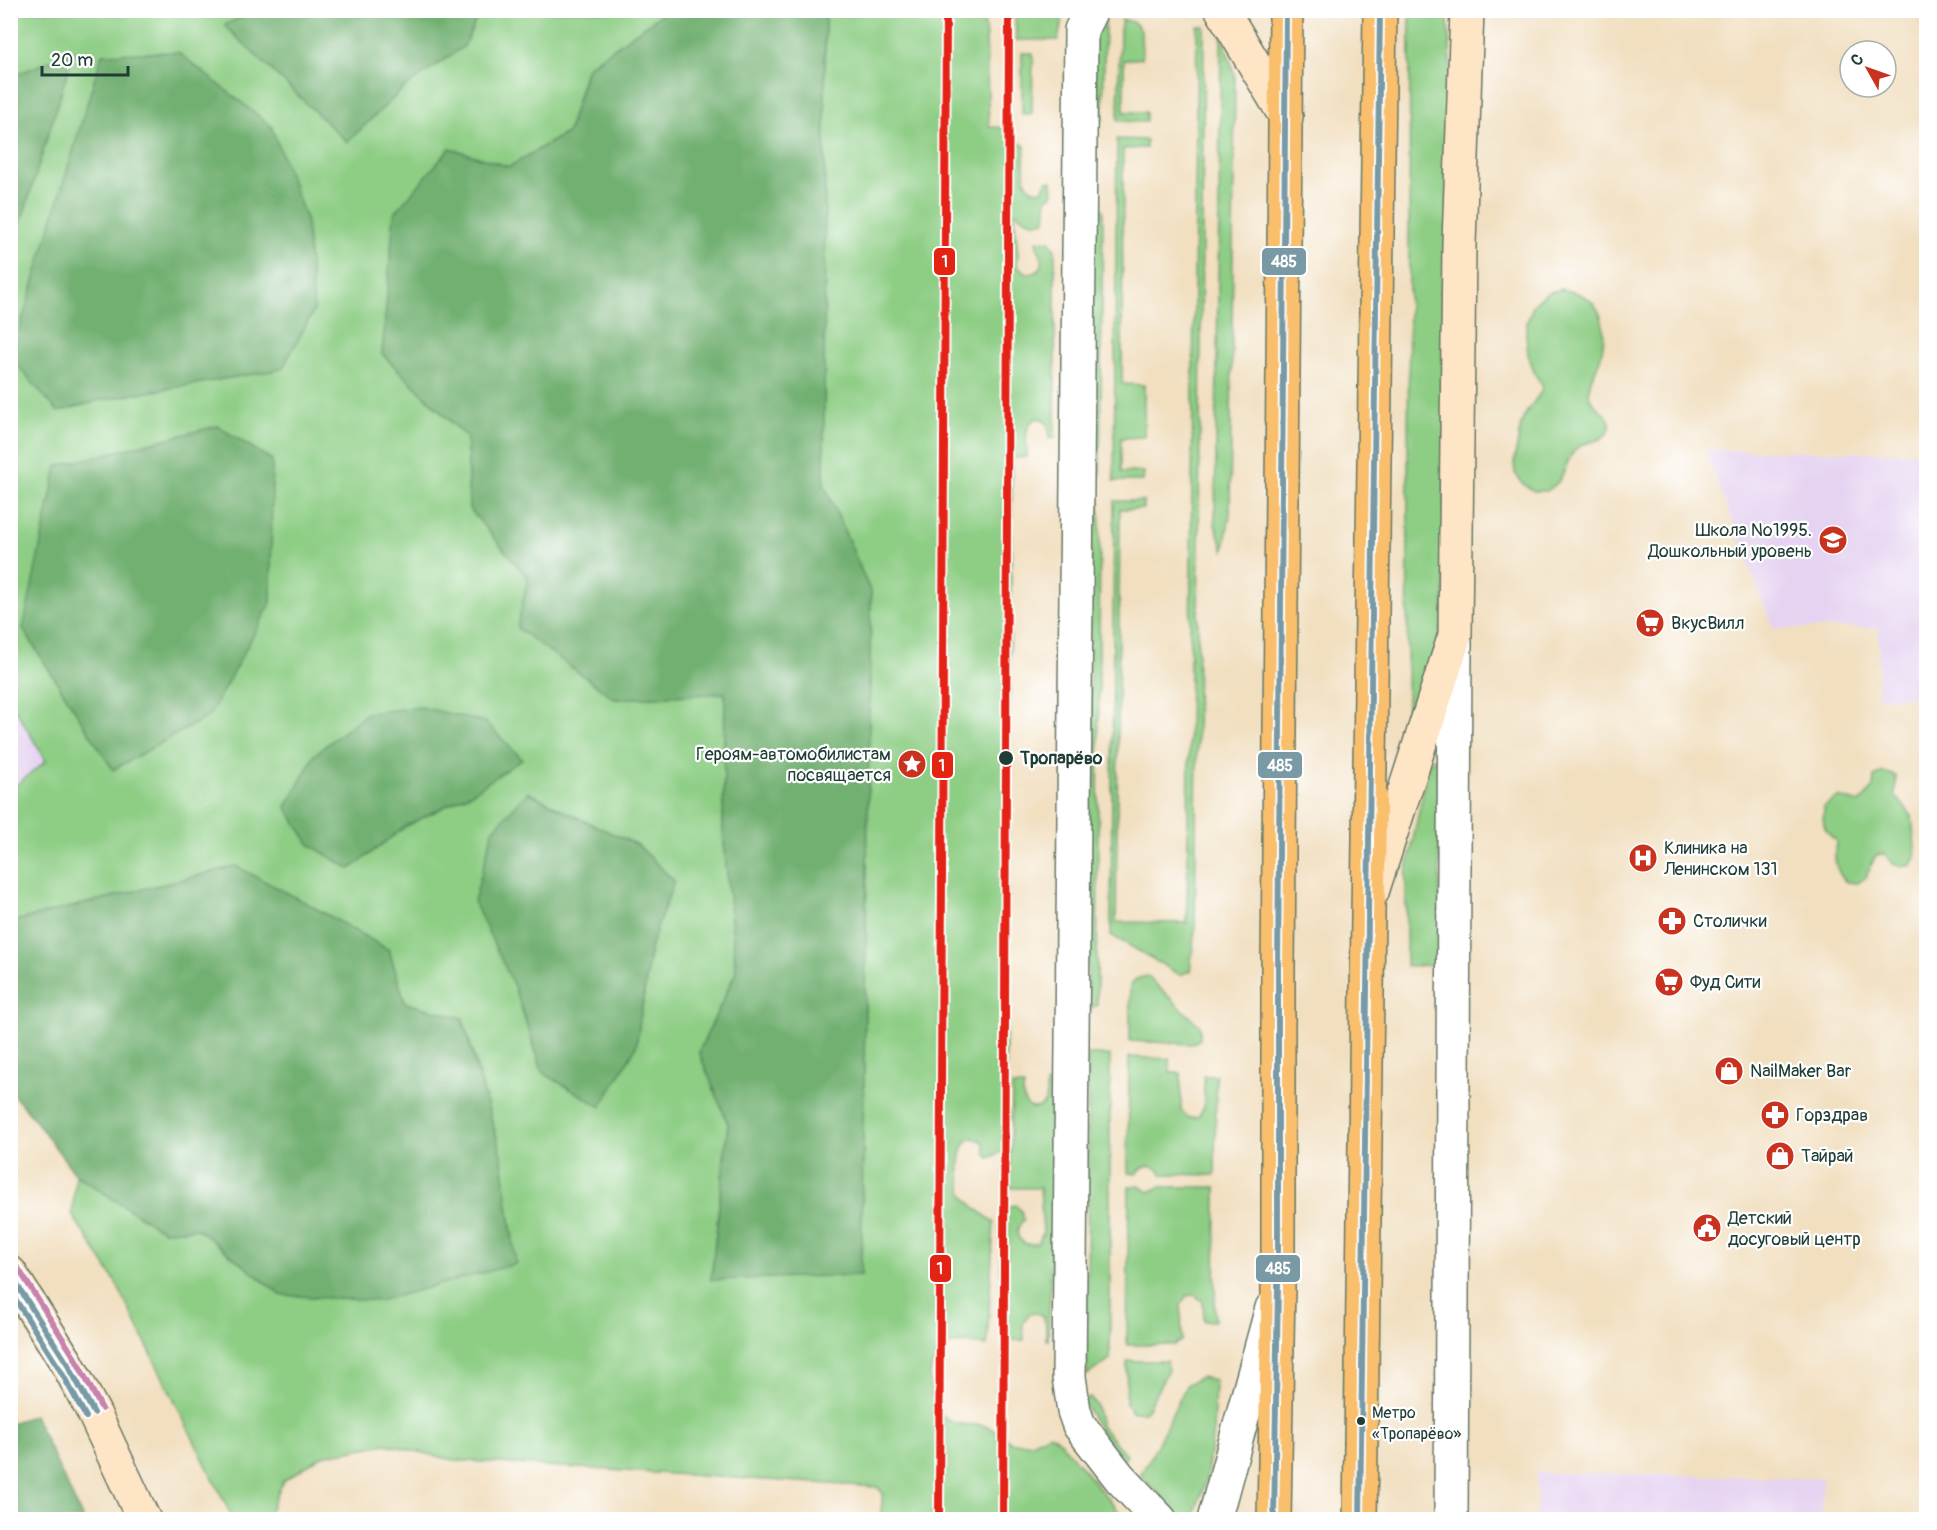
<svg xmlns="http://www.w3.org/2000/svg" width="1937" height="1530" viewBox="0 0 1937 1530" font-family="Pangolin,sans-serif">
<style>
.built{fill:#e5d3f1}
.green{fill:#8dcd84;stroke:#56855c;stroke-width:1.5;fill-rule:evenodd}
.forest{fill:#72b072;stroke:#487653;stroke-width:1.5}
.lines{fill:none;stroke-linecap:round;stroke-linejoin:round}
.street-casing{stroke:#687665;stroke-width:36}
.secondary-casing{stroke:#687665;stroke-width:36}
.primary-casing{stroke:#687665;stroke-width:36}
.street{stroke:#fff;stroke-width:33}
.secondary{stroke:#fde5c5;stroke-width:33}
.primary{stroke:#f9bf6d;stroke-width:33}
.bus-1-casing{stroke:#fff;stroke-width:10}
.bus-2-casing{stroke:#fff;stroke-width:10}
.bus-3-casing{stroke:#fff;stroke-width:10}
.bus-1{stroke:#799aa4;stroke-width:6}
.bus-2{stroke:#799aa4;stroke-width:6}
.bus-3{stroke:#c783aa;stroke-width:6}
.metro-1-casing{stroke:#fff;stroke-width:12}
.metro-1{stroke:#e42313;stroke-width:8}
.stop-dot{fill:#1f3d34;stroke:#fff;stroke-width:2}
.labels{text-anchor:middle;stroke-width:4.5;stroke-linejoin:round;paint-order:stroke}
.bus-label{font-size:16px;fill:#1f3d34;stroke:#fff;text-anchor:start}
.poi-label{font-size:18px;fill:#1f3d34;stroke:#fff;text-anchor:start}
.stop-label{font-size:18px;font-weight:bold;fill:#1f3d34;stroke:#fff;text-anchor:start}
.line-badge{stroke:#fff;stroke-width:2}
.badge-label{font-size:16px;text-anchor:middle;font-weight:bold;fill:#fff}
</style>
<rect width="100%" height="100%" fill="#fff"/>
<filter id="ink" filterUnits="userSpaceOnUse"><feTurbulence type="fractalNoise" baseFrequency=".0167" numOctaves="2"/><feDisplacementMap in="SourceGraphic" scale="12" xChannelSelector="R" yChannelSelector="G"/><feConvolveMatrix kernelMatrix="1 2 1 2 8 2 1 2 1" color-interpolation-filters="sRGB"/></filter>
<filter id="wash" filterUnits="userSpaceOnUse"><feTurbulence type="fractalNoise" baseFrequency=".008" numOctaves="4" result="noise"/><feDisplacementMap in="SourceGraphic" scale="24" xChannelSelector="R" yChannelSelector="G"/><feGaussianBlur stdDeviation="1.35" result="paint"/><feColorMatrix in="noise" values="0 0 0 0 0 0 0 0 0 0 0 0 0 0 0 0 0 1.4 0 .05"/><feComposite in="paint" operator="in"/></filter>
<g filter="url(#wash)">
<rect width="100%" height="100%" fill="#f1dfc0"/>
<path class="built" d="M1705,450L1926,453V697H1878L1879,628H1773Z
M10,702L46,761L11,790H10Z
M1537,1473L1823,1478L1821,1519H1536Z"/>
<path class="green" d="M11,11H256L225,25L347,142L405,87L464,46L480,11H666L587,67L568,132L509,167L450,148L382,354L467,438L469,508L528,578L615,699L725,693L723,831L736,972L699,1052L728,1124L711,1279L861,1275L871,593L824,484L825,11H983L986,37L989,127L1008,128L1013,140L1025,146C1025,159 1018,196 1042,190L1047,181H1052L1053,195L1047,197L1045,221C1031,225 1023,219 1014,211L1018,256L1017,264L1019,268L1029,274L1037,272L1042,265C1044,255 1037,251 1036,241L1049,240L1055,250V438L1050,439C1050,429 1048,419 1037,418C1022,424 1027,443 1027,457L1012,458L1005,1130L1003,1151L989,1158L986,1155L984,1143C955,1121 957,1186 965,1197C972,1207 984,1215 994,1222L987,1346C973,1343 960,1341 946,1347C925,1358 926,1399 940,1414C951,1426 965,1424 979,1425C992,1426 1002,1434 1011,1443H1031L1050,1434L1058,1439L1125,1519H880L883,1493L877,1487L453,1460L386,1444L322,1456L283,1481L269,1513L268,1519H233L115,1281L72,1214L76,1175L163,1231L198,1229L281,1295L516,1264L501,1153L463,1018L405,1003L389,950L236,866L11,922L10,790L46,761L11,702V255L73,52L11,77ZM314,310L281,369L101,400ZM485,722L475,791L406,826L350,869ZM528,792L576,817L674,881L651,945L636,1047L543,1073L514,986Z
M1015,11H1058L1063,16L1058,40H1016Z
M1410,11H1447L1450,47L1444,616L1416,730L1407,729Z
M1122,19L1135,23L1141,31L1142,58L1124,60V112H1146V122L1118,121L1120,30Z
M1105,21L1103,120H1092V32Z
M1197,26H1204L1195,930L1190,971L1180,975L1111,935L1114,501H1143V509H1120L1116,922L1187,923Z
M1222,34L1235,76L1230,514L1224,550L1215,525L1221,38Z
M1022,53H1033L1032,114H1022Z
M1117,139L1146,140V148L1123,149L1122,384L1144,385V437L1121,438V472H1144L1143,481H1114Z
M1091,204L1103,210L1100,477H1091Z
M1562,289C1568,291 1575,292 1580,294C1607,306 1607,338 1599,362C1595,372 1588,382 1589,393C1589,408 1616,414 1609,430C1602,445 1585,439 1575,450C1567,459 1565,473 1558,482C1555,486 1550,488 1547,491H1534L1523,484L1515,473L1514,462L1521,424L1526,413L1541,392L1542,385L1535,374L1528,355L1526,334L1527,322L1534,304L1547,293Z
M1091,502H1100L1097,1005L1088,1010Z
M1434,758L1438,759L1441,965L1406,966V874L1429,763Z
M1883,772L1896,776L1895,795L1912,816L1916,857L1912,865C1898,868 1892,866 1885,854L1876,855L1865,878L1858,883L1846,882C1834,869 1834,858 1836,841C1823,829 1822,825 1824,807L1838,797L1860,803L1873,787L1874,777Z
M1147,976L1200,1026V1039L1192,1044L1130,1041V985L1136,979Z
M1088,1055H1110V1359L1087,1375Z
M1129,1057L1170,1059V1073H1181V1110L1189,1118L1198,1117L1204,1108V1076H1216L1215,1175L1162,1174C1155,1164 1144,1163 1137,1174L1128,1173Z
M1046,1084H1058L1048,1340H1046C1046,1327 1048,1309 1029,1314L1023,1323L1024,1340H1008L1001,1325L1000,1224L1007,1208L1015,1205L1021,1210L1024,1220C1010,1232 1020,1249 1038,1243L1042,1235L1043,1231L1040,1188H1010L1012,1086H1024C1023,1090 1023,1096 1024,1101C1029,1111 1043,1110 1046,1099C1047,1095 1046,1089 1046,1084Z
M1129,1186H1139L1149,1192L1160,1187H1216L1215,1321H1204L1203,1302L1195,1295L1186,1296L1181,1305L1182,1340L1174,1345H1127Z
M1127,1361H1167L1168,1370L1148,1408L1144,1412H1132L1126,1405Z
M1201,1377L1215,1380L1213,1431L1206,1481L1193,1517L1189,1519H1182L1140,1475L1150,1459L1187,1384Z
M1090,1398L1096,1405L1101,1426L1127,1456L1119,1465L1083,1401Z"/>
<path class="forest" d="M256,11V10L480,11L464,46L405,87L347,142L224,25Z
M666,11H825L824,484L871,593L861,1275L711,1280L728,1124L699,1052L736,972L723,831L725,693L615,699L517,628L528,578L469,508L467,437L382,354L394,214L450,148L509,167L568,132L587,68Z
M73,51H74L11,255V77Z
M178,52L271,126L306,219L314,310L282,369L101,400L58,412L11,358L102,54Z
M217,426L272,460L271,603L209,716L113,770L23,629L57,466Z
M420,707L485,722L522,759L475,791L406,826L350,869L310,845L286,807L315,754L367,713Z
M528,792L576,817L638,845L674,881L651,945L636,1047L601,1107L543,1073L514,986L474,902L493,830Z
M236,866L310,905L389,950L405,1003L462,1018L501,1153L516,1264L379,1301L281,1295L198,1229L163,1231L76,1175L34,1119L11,1092V922Z
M34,1415L83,1519H11V1423Z"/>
</g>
<g filter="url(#ink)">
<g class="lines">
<g class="street-casing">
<path id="street" d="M1091,10L1081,30L1069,1377L1074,1411L1079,1425L1120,1478L1160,1520
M1214,1520L1272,1308
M1451,1520L1455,642"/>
</g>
<g class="secondary-casing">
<path id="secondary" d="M1222,10L1286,117
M1372,892L1455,635L1459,244L1467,10
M10,1273L67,1363L94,1413L144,1520"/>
</g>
<g class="primary-casing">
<path id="primary" d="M1274,1520L1278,1286V969L1286,10
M1360,1520L1380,10"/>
</g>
<use href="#street" class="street"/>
<use href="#secondary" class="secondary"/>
<use href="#primary" class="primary"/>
<g class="bus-1-casing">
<path id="bus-1" d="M10,1274L67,1363L94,1413
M1274,1520L1278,1286V969L1286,10
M1360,1520L1380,10"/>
</g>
<g class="bus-2-casing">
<path id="bus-2" d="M10,1291L59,1368L86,1417"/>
</g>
<g class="bus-3-casing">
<path id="bus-3" d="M18,1268L75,1358L102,1409"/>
</g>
<use href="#bus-1" class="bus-1"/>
<use href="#bus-2" class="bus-2"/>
<use href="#bus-3" class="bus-3"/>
<g class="metro-1-casing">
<path id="metro-1" d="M939,1520L946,10
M1003,1520L1009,10"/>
</g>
<use href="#metro-1" class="metro-1"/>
</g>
</g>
<defs>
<g id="school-disc" transform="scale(1.5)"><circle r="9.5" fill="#c8321e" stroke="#fff"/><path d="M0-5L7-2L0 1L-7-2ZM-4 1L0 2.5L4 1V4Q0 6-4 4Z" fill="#fff"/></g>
<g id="supermarket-disc" transform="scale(1.5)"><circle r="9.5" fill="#c8321e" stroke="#fff"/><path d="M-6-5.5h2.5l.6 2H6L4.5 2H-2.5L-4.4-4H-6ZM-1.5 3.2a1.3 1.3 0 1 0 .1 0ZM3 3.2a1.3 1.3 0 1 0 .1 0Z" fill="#fff"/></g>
<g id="sight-disc" transform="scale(1.5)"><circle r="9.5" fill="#c8321e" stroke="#fff"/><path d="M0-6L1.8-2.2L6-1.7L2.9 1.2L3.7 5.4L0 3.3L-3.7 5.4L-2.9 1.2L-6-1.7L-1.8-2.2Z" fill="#fff"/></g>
<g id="hospital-disc" transform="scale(1.5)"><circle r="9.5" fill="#c8321e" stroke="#fff"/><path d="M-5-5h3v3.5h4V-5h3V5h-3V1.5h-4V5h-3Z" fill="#fff"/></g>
<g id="pharmacy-disc" transform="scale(1.5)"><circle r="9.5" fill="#c8321e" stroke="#fff"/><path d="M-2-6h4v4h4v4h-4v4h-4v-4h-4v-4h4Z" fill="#fff"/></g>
<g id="shop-disc" transform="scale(1.5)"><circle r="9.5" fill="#c8321e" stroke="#fff"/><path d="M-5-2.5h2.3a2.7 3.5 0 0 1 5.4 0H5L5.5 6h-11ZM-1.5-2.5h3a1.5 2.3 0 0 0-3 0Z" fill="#fff"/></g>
<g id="civic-disc" transform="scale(1.5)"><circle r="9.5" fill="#c8321e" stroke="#fff"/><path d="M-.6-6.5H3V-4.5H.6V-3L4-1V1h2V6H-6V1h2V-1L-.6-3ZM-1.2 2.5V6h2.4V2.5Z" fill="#fff"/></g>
</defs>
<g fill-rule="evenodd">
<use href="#school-disc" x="1833" y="540"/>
<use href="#supermarket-disc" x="1650" y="623"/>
<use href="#sight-disc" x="912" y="764"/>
<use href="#hospital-disc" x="1643" y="858"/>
<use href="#pharmacy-disc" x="1672" y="921"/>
<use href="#supermarket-disc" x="1669" y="982"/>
<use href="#shop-disc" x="1729" y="1071"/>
<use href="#pharmacy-disc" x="1775" y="1115"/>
<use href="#shop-disc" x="1780" y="1156"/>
<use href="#civic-disc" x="1707" y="1228"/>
</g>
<g class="stop-dot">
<circle cx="1006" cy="758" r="8"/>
<circle cx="1361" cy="1421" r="5"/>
</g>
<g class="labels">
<g class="bus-label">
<text x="1372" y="1418">Метро<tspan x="1372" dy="21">«Тропарёво»</tspan></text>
</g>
<g class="poi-label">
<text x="1812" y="536" text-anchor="end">Школа №1995.<tspan x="1812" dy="21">Дошкольный уровень</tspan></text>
<text x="1671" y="629">ВкусВилл</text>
<text x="891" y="760" text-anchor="end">Героям-автомобилистам<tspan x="891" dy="21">посвящается</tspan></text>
<text x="1664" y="854">Клиника на<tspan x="1664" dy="21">Ленинском 131</tspan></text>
<text x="1693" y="927">Столички</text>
<text x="1690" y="988">Фуд Сити</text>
<text x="1750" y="1077">NailMaker Bar</text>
<text x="1796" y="1121">Горздрав</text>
<text x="1801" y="1162">Тайрай</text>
<text x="1728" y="1224">Детский<tspan x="1728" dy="21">досуговый центр</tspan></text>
</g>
<g class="stop-label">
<text x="1020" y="764">Тропарёво</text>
</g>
</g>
<g class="line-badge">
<rect x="933" y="247" width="23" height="29" rx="6" fill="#e42313"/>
<rect x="1261" y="247" width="46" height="29" rx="6" fill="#799aa4"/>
<rect x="931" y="751" width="23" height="28" rx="6" fill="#e42313"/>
<rect x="1257" y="751" width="46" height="28" rx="6" fill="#799aa4"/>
<rect x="929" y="1254" width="23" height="29" rx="6" fill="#e42313"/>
<rect x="1255" y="1254" width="46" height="29" rx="6" fill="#799aa4"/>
</g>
<g class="badge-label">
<text x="945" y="267">1</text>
<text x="1284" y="267">485</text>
<text x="942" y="771">1</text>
<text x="1280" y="771">485</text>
<text x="940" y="1274">1</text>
<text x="1278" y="1274">485</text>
</g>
<rect width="1937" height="1530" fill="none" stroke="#fff" stroke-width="36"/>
<g transform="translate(1868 69) rotate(310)"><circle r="28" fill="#ffffff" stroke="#a5b1ae" stroke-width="1.5"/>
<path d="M0-4.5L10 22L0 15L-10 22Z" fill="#c8321e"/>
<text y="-9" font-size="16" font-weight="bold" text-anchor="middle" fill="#1f3d34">С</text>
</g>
<path d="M42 66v9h86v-9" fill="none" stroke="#1f3d34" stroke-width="3"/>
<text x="51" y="66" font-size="18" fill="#1f3d34" stroke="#ffffff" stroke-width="4.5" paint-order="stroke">20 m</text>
</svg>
